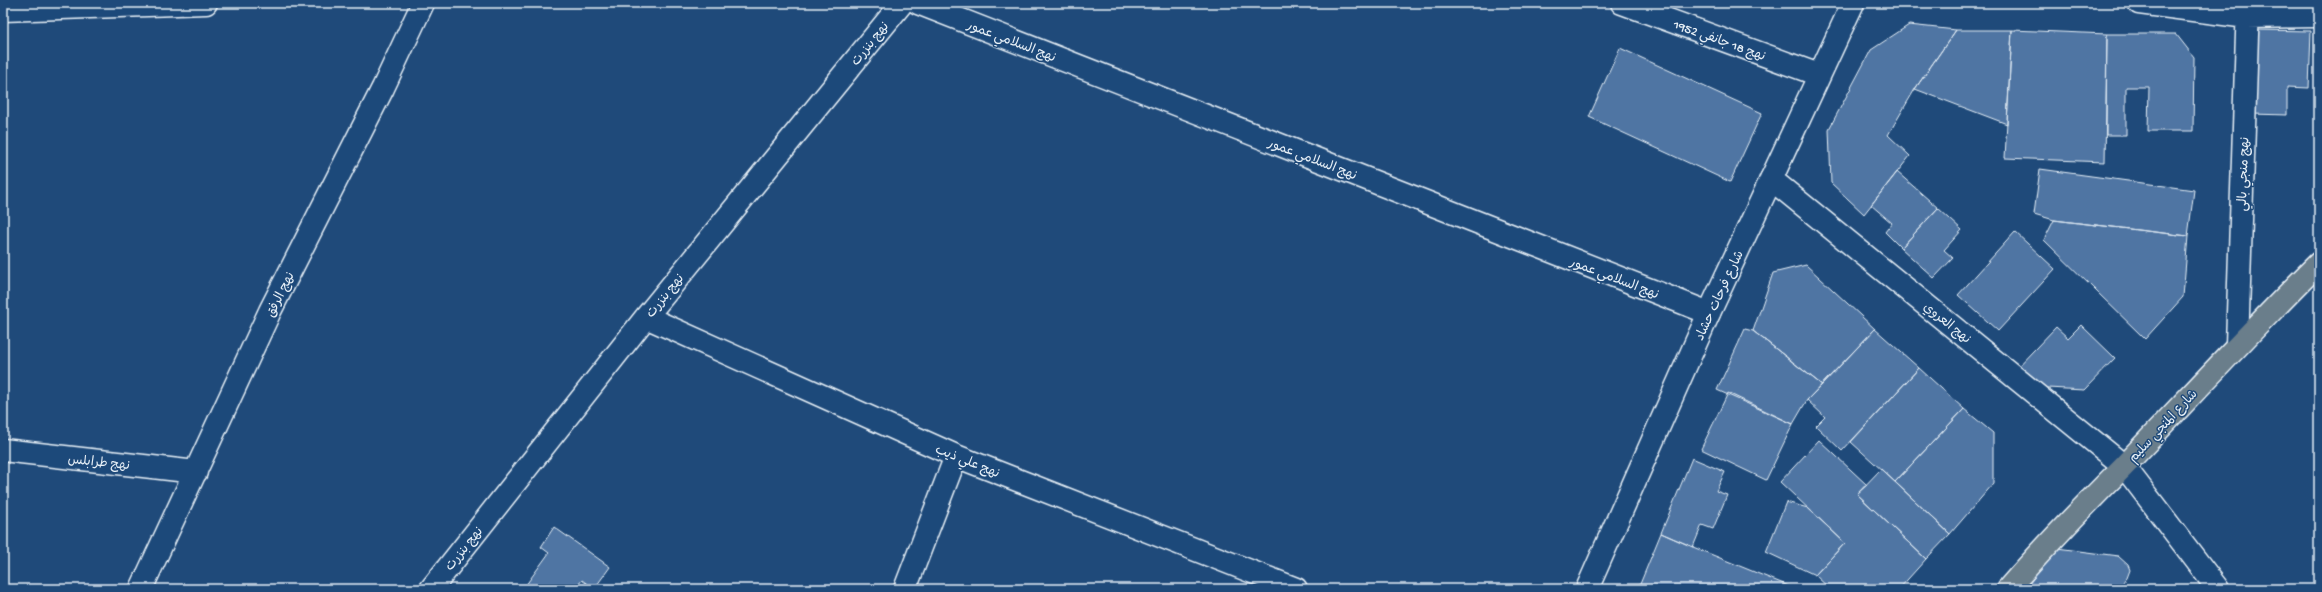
<svg xmlns="http://www.w3.org/2000/svg" width="2322" height="592" viewBox="0 0 2322 592" font-family="'Gochi Hand','Playpen Sans Arabic',sans-serif">
<style>
.building{fill:#4f75a3;stroke:#e8f1f8}
.lines{fill:none;stroke-linecap:round;stroke-linejoin:round}
.street-casing{stroke:#e8f1f8;stroke-width:25}
.secondary-casing{stroke:#e8f1f8;stroke-width:25}
.primary-casing{stroke:#e8f1f8;stroke-width:25}
.street{stroke:#1f4a7a;stroke-width:22}
.secondary{stroke:#1f4a7a;stroke-width:22}
.primary{stroke:#6b7e8b;stroke-width:22}
.labels{text-anchor:middle;stroke-width:3;stroke-linejoin:round;paint-order:stroke}
.street-label{font-size:13px;fill:#e8f1f8;stroke:#1f4a7a}
</style>
<rect width="100%" height="100%" fill="#1f4a7a"/>
<filter id="ink" filterUnits="userSpaceOnUse"><feTurbulence type="fractalNoise" baseFrequency=".025" numOctaves="2"/><feDisplacementMap in="SourceGraphic" scale="8" xChannelSelector="R" yChannelSelector="G"/><feConvolveMatrix kernelMatrix="1 2 1 2 8 2 1 2 1" color-interpolation-filters="sRGB"/></filter>
<g filter="url(#ink)">
<path class="building" d="M1909,25L1956,30L1915,89L1888,135L1910,156L1864,214L1831,183L1829,129L1871,50Z
M1956,30H2012L2007,124L1915,89Z
M2012,30L2107,34L2105,162L2005,158Z
M2254,30L2311,31L2309,88L2287,87V115L2252,114Z
M2107,34H2176L2194,57L2193,131H2148L2149,87H2126V135H2106Z
M1620,48L1762,113L1730,182L1589,117Z
M2040,169L2194,190L2188,236L2054,220L2034,214Z
M1897,172L1938,208L1901,248L1885,232L1892,223L1871,205Z
M1938,208L1962,230L1944,250L1953,258L1934,278L1901,248Z
M2054,220L2188,236L2183,297L2145,339L2044,240Z
M2015,232L2055,269L1998,331L1958,295Z
M1806,265L1875,329L1822,385L1753,331L1773,273Z
M2081,325L2115,358L2084,390L2029,387L2013,372L2056,327L2068,338Z
M1745,329L1753,331L1822,385L1807,400L1793,424L1717,390Z
M1875,329L1919,368L1842,451L1816,426L1825,417L1807,400Z
M1919,368L1964,409L1895,482L1851,442Z
M1728,393L1793,424L1766,480L1701,449Z
M1964,409L1993,433V484L1950,534L1895,482Z
M1819,440L1867,485L1857,494L1926,559L1899,589H1830L1815,575L1845,543L1780,482Z
M1692,458L1725,472L1716,491L1727,495L1713,529L1702,525L1693,547L1661,533Z
M1881,469L1950,534L1926,559L1857,494Z
M1786,502L1808,508L1845,543L1815,575L1766,552Z
M554,527L610,567L594,589L582,580L575,589H523L549,553L541,547Z
M1661,533L1693,547L1796,589H1638Z
M2057,548L2118,556L2128,565L2130,570L2127,578L2118,589H2025Z"/>
<g class="lines">
<g class="street-casing">
<path id="street" d="M918,3L1709,313
M1622,3L1819,75
M2139,3L2247,17L2319,16
M1771,179L2124,466L2218,589
M646,317L956,456L1296,589
M2237,345L2248,3
M3,450L196,472
M141,589L270,311L383,88L423,3
M431,589L646,317L902,3
M905,589L956,456"/>
</g>
<g class="secondary-casing">
<path id="secondary" d="M3,10L206,3
M1587,589L1709,313L1853,3"/>
</g>
<g class="primary-casing">
<path id="primary" d="M2008,589C2045,546 2084,506 2124,466C2189,398 2252,329 2319,263"/>
</g>
<use href="#street" class="street"/>
<use href="#secondary" class="secondary"/>
<use href="#primary" class="primary"/>
</g>
</g>
<g class="labels">
<g class="street-label">
<text transform="translate(1720 39) rotate(20)" y="5">نهج 18 جانفي 1952</text>
<text transform="translate(1012 40) rotate(21)" y="5">نهج السلامي عمور</text>
<text transform="translate(869 43) rotate(-51)" y="5">نهج بنزرت</text>
<text transform="translate(1313 158) rotate(21)" y="5">نهج السلامي عمور</text>
<text transform="translate(2242 174) rotate(-88)" y="5">نهج منجي بالي</text>
<text transform="translate(1615 277) rotate(21)" y="5">نهج السلامي عمور</text>
<text transform="translate(279 294) rotate(-64)" y="5">نهج الرفق</text>
<text transform="translate(664 295) rotate(-51)" y="5">نهج بنزرت</text>
<text transform="translate(1718 295) rotate(-65)" y="5">شارع فرحات حشاد</text>
<text transform="translate(1948 322) rotate(39)" y="5">نهج العروي</text>
<text transform="translate(2162 425) rotate(-47)" y="5">شارع المنجي سليم</text>
<text transform="translate(968 460) rotate(22)" y="5">نهج علي ذيب</text>
<text transform="translate(99 461) rotate(6)" y="5">نهج طرابلس</text>
<text transform="translate(463 548) rotate(-51)" y="5">نهج بنزرت</text>
</g>
</g>
<rect width="2322" height="592" fill="none" stroke="#1f4a7a" stroke-width="16"/>
<rect x="8" y="8" width="2306" height="576" fill="none" stroke="#e8f1f8" stroke-width="1.5" filter="url(#ink)"/>
</svg>
